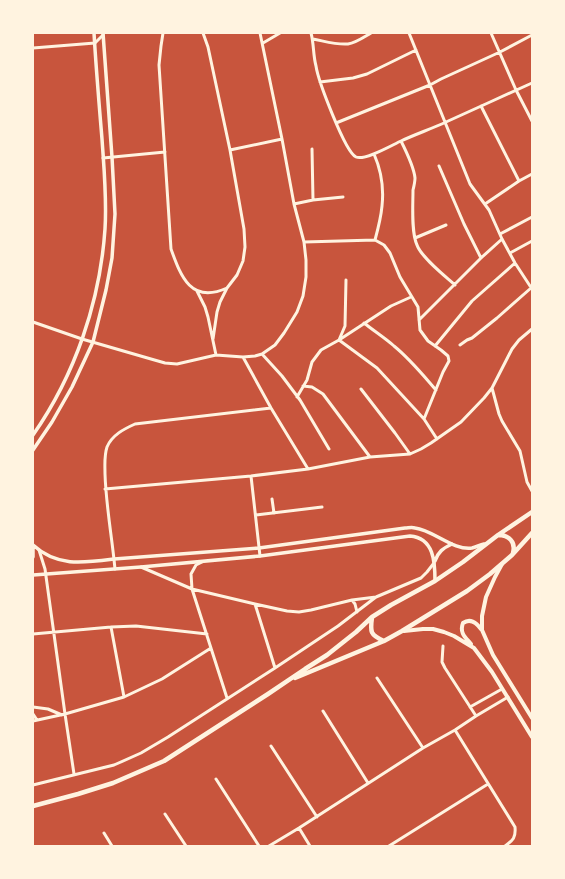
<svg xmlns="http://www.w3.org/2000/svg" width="565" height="879" viewBox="0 0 565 879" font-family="Mulish,sans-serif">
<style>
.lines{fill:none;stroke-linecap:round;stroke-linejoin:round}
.minor{stroke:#fff3e0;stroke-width:3}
.tertiary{stroke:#fff3e0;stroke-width:3.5}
.secondary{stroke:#fff3e0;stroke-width:4}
.primary{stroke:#fff3e0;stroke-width:4.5}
</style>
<rect width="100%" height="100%" fill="#c8553d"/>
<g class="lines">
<path class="minor" d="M163,33L161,46L159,65L171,249C181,277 191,304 227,288
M203,33L208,47L230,150L244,229L245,247L243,261L237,275L227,288L220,302L217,312L213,339
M311,33C314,44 313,55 316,66C318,80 345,152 356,157C365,161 392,145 401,141C416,134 431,129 446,122C475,109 503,96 532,83
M409,33L470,184L489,210L502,239L515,263L532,289
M491,33L516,90L532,121
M313,39C324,41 336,45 348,44C356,43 364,37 371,33
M263,43L280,33
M33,48L95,43L103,35
M320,82L353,78L367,74L416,50
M481,106L519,181
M336,123L430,85L441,79L500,52L532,35
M401,141C406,151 414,167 415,178C415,182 414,186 413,190C413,205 411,232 417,245C421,257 445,276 455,285
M312,149L313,200
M230,150L282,139
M374,154C381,170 384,188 382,206C381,217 378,229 375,240
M103,158L165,152
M439,166L464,224L481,258
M294,204L313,200L343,197
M485,204L519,181L532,174
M500,234L532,217
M415,238L446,225
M304,242L375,240L384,245L390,253L400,277L418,307L420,330L428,341L441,350L448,356L449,361L443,372L424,419L437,439
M510,253L532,241
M346,280L345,326L339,340L377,368L424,419
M197,291L205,307L208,317L216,355
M419,320L481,258L502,239
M33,322L82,339L151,359L165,363L177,364L216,355L243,357L255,356L262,354L275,345L284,333L297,312L303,296L306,277V260L304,242L294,204L282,139L260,33
M364,323C374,331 385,338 394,346C410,359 423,375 436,390
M460,345L467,340L472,338L497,318L531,288
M435,346L472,301L515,263
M262,354L282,376L300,400L329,449
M243,357L271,408L308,469
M303,386L312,387L323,394L370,457
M492,388L499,414L502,421L520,451L527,482L532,491
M361,389L395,433L410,454
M297,397L307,380L312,362L321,350L339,340L391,306L411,297
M251,476L260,556
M105,489L251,476L308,469L370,457L410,454L421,449L431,443L461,422L484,398L492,388L512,349L519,340L532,329
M272,499L274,513
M256,515L322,507
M39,550L45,569L65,714L74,774
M202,562L196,565L191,574L192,589L227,698
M141,567L192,589L255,604L287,611L299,612L311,610L352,600L376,597L421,578L427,572L434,563
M115,569C112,537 106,506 105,474C105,465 104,456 107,447C112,435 124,429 135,424L271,408
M352,600L355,604L357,612
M255,604L275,668
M111,627L124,697
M33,634L111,627L136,626L207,634
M443,646L442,662L445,668L476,716
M377,678L423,748
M33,707L48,709L62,715
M470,707L502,689
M323,711L368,783
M33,714L37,720
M33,721L65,714L124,697L162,679L211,648
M455,730L515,827C516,838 513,840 505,846
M271,746L317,817
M216,779L259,846
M33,785L114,765L141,753L168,737L275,668L338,626L376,597
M165,814L186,846
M299,828L310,846
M104,833L112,846
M269,846L299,828L423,748L455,730L476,716L508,697
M389,846L488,784"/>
<path class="tertiary" d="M33,435C75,375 100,302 105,229C107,199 104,169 102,139C99,103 96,68 94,33
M33,450L52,422L72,387L93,342L106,290L112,258L115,214L112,157L103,33
M33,545C57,567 83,563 114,559L259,548L405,528C408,528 412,527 415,528C433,530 454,551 472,548C476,547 480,545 484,544
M33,549V557
M435,561C438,552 443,548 452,544
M33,575L141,567L260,556L410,536C434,538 435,562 435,581"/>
<path class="secondary" d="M502,564L495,577L486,597L482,616V630L493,655L532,718
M404,631L423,629H433L444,632L454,636L474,648L492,672L532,737
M471,644C466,638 459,633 463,623C470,618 476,622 481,629"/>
<path class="primary" d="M498,535C509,535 516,542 513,553
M372,617C370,632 370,635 384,641
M295,678L384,641L402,631L467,591L490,574L512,555L532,533
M33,806L78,794L113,783L164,761L268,694L305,669L327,655L356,632L372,617L391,605L435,581L463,562L498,535L532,512"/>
</g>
<rect width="565" height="879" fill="none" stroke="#fff3e0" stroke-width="68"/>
</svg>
